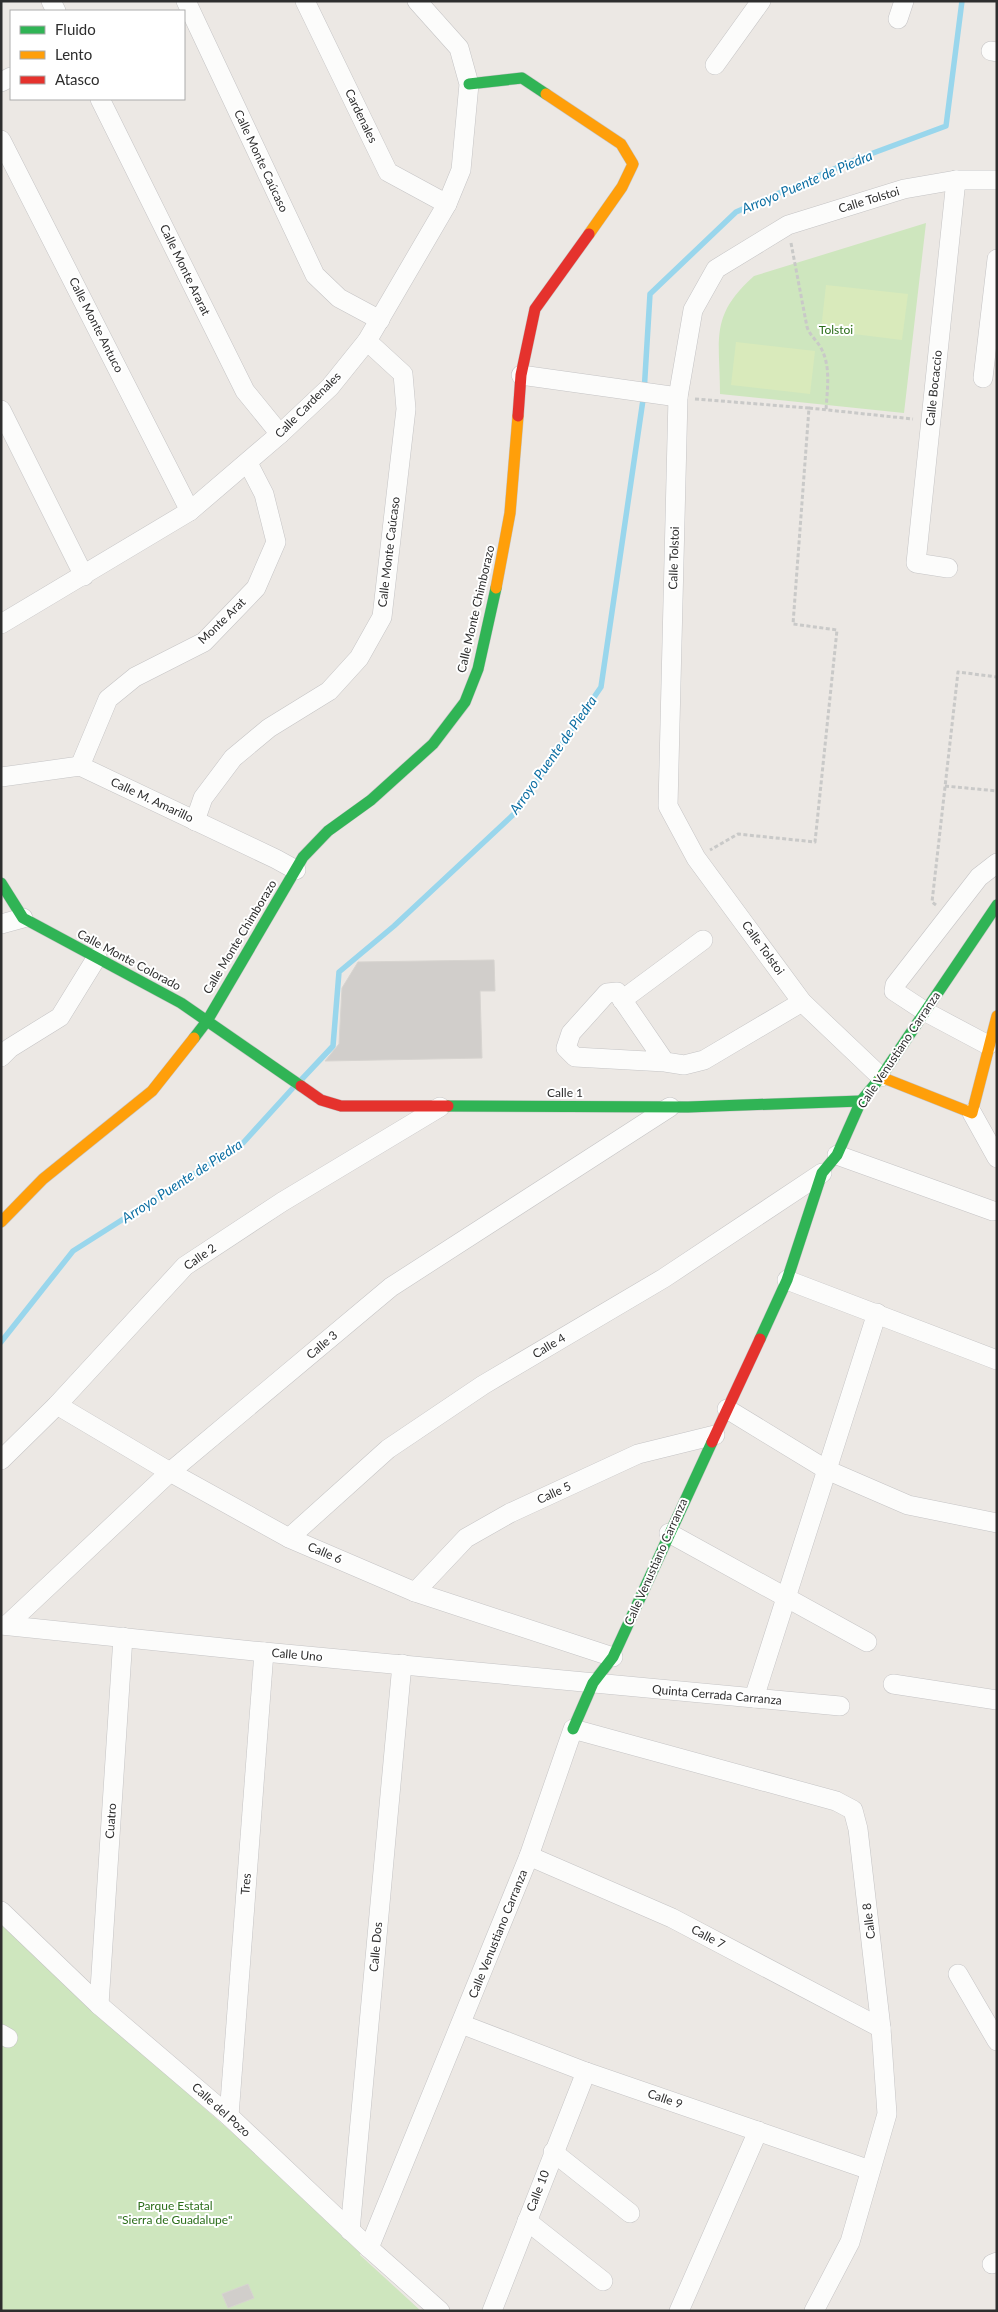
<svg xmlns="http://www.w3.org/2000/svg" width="998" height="2312" viewBox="0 0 998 2312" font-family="Lato,sans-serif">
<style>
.green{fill:#cee6be}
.pitch{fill:#d9eabb}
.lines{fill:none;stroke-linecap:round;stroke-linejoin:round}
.stream{stroke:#99d6ec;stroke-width:5.5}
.building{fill:#d1cecb;stroke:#d7d4d0}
.street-casing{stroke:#c5c4c5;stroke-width:20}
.fast-casing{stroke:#c5c4c5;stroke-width:12}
.slow-casing{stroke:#c5c4c5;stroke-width:12}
.jam-casing{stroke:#c5c4c5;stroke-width:12}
.path{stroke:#c9c9c8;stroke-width:3;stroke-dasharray:4 2.5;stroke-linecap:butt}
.street{stroke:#fcfcfb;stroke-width:19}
.fast{stroke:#30b455;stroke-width:11}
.slow{stroke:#ff9f0a;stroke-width:11}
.jam{stroke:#e5322d;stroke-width:11}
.labels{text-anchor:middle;stroke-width:4;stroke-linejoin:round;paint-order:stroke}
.street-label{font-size:12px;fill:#2e2e2e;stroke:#fff}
.park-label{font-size:12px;fill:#2c6e1b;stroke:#fff}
.water-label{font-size:14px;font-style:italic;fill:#0d6fa3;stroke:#fff}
</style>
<rect width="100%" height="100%" fill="#ece8e4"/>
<!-- green -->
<g class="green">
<path d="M926,223L904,413L720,394C720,339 709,316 754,276Z"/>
<path d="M1,1917L202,2106L362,2247L360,2255L421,2311H1Z"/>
</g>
<!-- pitch -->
<g class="pitch">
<path d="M826,285L908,294L902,340L821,330Z"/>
<path d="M736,342L815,351L810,394L731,385Z"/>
</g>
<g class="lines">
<!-- stream -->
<g class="stream">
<path d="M302,1079L333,1046L339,972L394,926L515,813L601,687L644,393L650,294L736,212L857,159L946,126L962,1"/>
<path d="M1,1342L73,1251L243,1143L292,1089"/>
</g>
</g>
<!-- building -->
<g class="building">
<path d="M494,960L495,991H480L482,1058L325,1061L339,1044L342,988L358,962Z"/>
<path d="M248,2284L254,2298L228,2308L222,2294Z"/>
</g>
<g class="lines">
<!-- street casing -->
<g class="street-casing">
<g id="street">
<path d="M51,1L56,11"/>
<path d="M186,1L315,275L339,298L380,320"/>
<path d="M305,1L388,172L447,204"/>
<path d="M898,19L904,1"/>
<path d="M991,51L997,52"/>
<path d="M715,65L761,1"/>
<path d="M1,82L11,77"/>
<path d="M100,99L245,391L280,434"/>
<path d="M1,140L190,511"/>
<path d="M521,375L678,397"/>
<path d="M983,378L997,259"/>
<path d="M1,410L84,576"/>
<path d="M948,568L916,563L956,180"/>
<path d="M1,624L190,511L280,434L330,387L367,341L447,204L461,170L469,84L459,48L417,1"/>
<path d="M80,766L108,699L135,677L204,642L256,588L276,542L264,494L248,463"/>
<path d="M1,777L80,766L276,859L296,870"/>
<path d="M195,821L203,798L233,758L269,728L329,691L359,658L382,617L406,409L403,374L367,341"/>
<path d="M1,924L23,918"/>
<path d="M622,1000L703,940"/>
<path d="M988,1045L926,1012L894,991L895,985L979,877L997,863"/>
<path d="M1,1057L10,1048L60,1017L97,957"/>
<path d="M665,1062L575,1057L566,1048L571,1033L607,993L617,992L665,1062L684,1065L704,1060L802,1002"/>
<path d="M881,1077L802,1002L696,858L668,806L678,397L693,310L716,269L788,225L904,189L956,180H997"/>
<path d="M972,1113L997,1158"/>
<path d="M837,1155L993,1211"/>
<path d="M787,1280L997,1360"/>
<path d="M57,1405L170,1472L289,1538L415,1592L613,1657"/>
<path d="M727,1409L827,1470L908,1505L997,1523"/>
<path d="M1,1460L57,1405L185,1266L282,1202L440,1107"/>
<path d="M669,1533L867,1642"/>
<path d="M289,1538L388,1449L483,1385L664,1278L822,1173"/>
<path d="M415,1592L466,1538L510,1513L638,1454L715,1435"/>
<path d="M1,1625L264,1652L840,1706"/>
<path d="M7,1625L170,1472L391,1287L670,1107"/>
<path d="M893,1684L997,1700"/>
<path d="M754,1698L877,1313"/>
<path d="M529,1856L672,1918L881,2028"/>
<path d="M1,1911L99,2005L229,2116L369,2248L440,2311"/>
<path d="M958,1974L997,2041"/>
<path d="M99,2005L123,1637"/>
<path d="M461,2024L586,2072L870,2170"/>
<path d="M1,2034L8,2038"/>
<path d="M229,2116L264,1652"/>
<path d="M553,2152L630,2213"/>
<path d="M527,2221L603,2281"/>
<path d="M350,2231L402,1664"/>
<path d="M369,2248L529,1856L573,1729L836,1801L853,1810L858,1829L881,2028L887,2114L850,2242L814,2311"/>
<path d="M992,2264L997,2262"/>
<path d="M492,2311L586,2072"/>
<path d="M679,2311L758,2131"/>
</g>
</g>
<!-- fast casing -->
<g class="fast-casing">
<g id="fast">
<path d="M469,84L522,78L546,94"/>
<path d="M1,883L23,918L181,1003L301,1086"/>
<path d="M194,1038L207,1021L303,857L328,831L371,800L433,744L465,702L478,669L496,588"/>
<path d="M448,1106L688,1107L861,1101"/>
<path d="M760,1339L787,1280L822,1173L837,1155L861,1101L881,1077L997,905"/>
<path d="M573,1729L593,1683L613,1657L712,1442"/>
</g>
</g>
<!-- slow casing -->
<g class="slow-casing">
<g id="slow">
<path d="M546,94L621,144L633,164L622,187L589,234"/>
<path d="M496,588L510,513L518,416"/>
<path d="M881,1077L972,1113L997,1016"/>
<path d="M1,1222L43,1179L152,1091L194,1038"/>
</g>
</g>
<!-- jam casing -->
<g class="jam-casing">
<g id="jam">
<path d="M518,416L521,375L535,309L589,234"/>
<path d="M301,1086L321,1100L341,1106H448"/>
<path d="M712,1442L760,1339"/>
</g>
</g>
<!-- path -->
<g class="path">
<path d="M791,243L807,327C810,336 818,341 822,350C831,368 827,391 826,410"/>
<path d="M695,399L809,408L793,624L837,630L815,842L738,834L710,850"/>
<path d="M809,408L913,419"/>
<path d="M945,786L997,791"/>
<path d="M936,905L932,902L958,672L997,677"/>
</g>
<!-- street -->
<use href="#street" class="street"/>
<!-- fast -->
<use href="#fast" class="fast"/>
<!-- slow -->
<use href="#slow" class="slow"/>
<!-- jam -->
<use href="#jam" class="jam"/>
</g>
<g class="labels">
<!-- street labels -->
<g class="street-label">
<text transform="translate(361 116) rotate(64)" y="4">Cardenales</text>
<text transform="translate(261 161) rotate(65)" y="4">Calle Monte Caúcaso</text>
<text transform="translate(869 200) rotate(-17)" y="4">Calle Tolstoi</text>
<text transform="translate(185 270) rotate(64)" y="4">Calle Monte Ararat</text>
<text transform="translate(96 325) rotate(63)" y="4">Calle Monte Antuco</text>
<text transform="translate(934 388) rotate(-84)" y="4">Calle Bocaccio</text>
<text transform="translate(308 405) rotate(-45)" y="4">Calle Cardenales</text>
<text transform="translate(389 552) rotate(-83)" y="4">Calle Monte Caúcaso</text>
<text transform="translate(674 558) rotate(-88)" y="4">Calle Tolstoi</text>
<text transform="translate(476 609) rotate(-77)" y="4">Calle Monte Chimborazo</text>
<text transform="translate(222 621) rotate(-44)" y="4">Monte Arat</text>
<text transform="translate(152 800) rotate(25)" y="4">Calle M. Amarillo</text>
<text transform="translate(240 937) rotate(-59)" y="4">Calle Monte Chimborazo</text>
<text transform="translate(763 948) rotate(54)" y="4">Calle Tolstoi</text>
<text transform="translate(129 960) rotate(28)" y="4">Calle Monte Colorado</text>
<text transform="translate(899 1050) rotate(-56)" y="4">Calle Venustiano Carranza</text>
<text x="565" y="1097">Calle 1</text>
<text transform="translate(200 1257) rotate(-35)" y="4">Calle 2</text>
<text transform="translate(322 1345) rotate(-40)" y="4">Calle 3</text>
<text transform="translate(549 1346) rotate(-31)" y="4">Calle 4</text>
<text transform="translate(554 1493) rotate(-25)" y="4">Calle 5</text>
<text transform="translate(325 1553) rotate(23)" y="4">Calle 6</text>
<text transform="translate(656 1562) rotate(-66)" y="4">Calle Venustiano Carranza</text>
<text transform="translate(297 1655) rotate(5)" y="4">Calle Uno</text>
<text transform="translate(717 1695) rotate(5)" y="4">Quinta Cerrada Carranza</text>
<text transform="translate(111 1821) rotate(-86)" y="4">Cuatro</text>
<text transform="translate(246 1884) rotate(-86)" y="4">Tres</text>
<text transform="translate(869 1921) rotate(-97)" y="4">Calle 8</text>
<text transform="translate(498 1934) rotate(-68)" y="4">Calle Venustiano Carranza</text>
<text transform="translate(708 1937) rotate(28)" y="4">Calle 7</text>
<text transform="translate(376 1947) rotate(-85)" y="4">Calle Dos</text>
<text transform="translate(665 2099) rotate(19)" y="4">Calle 9</text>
<text transform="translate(221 2110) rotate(42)" y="4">Calle del Pozo</text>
<text transform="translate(538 2191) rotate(-69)" y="4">Calle 10</text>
</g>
<!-- park labels -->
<g class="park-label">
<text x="836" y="334">Tolstoi</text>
<text x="175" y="2210">Parque Estatal<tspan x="175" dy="14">"Sierra de Guadalupe"</tspan></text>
</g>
<!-- water labels -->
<g class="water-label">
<text transform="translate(807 182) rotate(-23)" y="5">Arroyo Puente de Piedra</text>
<text transform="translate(553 755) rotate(-55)" y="5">Arroyo Puente de Piedra</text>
<text transform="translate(182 1181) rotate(-33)" y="5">Arroyo Puente de Piedra</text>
</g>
</g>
<!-- border -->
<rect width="998" height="2312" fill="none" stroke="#2e2e2e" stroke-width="5"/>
<!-- legend -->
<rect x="10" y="10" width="175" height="90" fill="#ffffff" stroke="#ababab"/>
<rect x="20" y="26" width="25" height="8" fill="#30b455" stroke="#ababab"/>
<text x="55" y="35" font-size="15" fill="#2e2e2e">Fluido</text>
<rect x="20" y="51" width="25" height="8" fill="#ff9f0a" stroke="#ababab"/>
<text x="55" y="60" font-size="15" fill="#2e2e2e">Lento</text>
<rect x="20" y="76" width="25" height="8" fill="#e5322d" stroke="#ababab"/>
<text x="55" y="85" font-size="15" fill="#2e2e2e">Atasco</text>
</svg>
